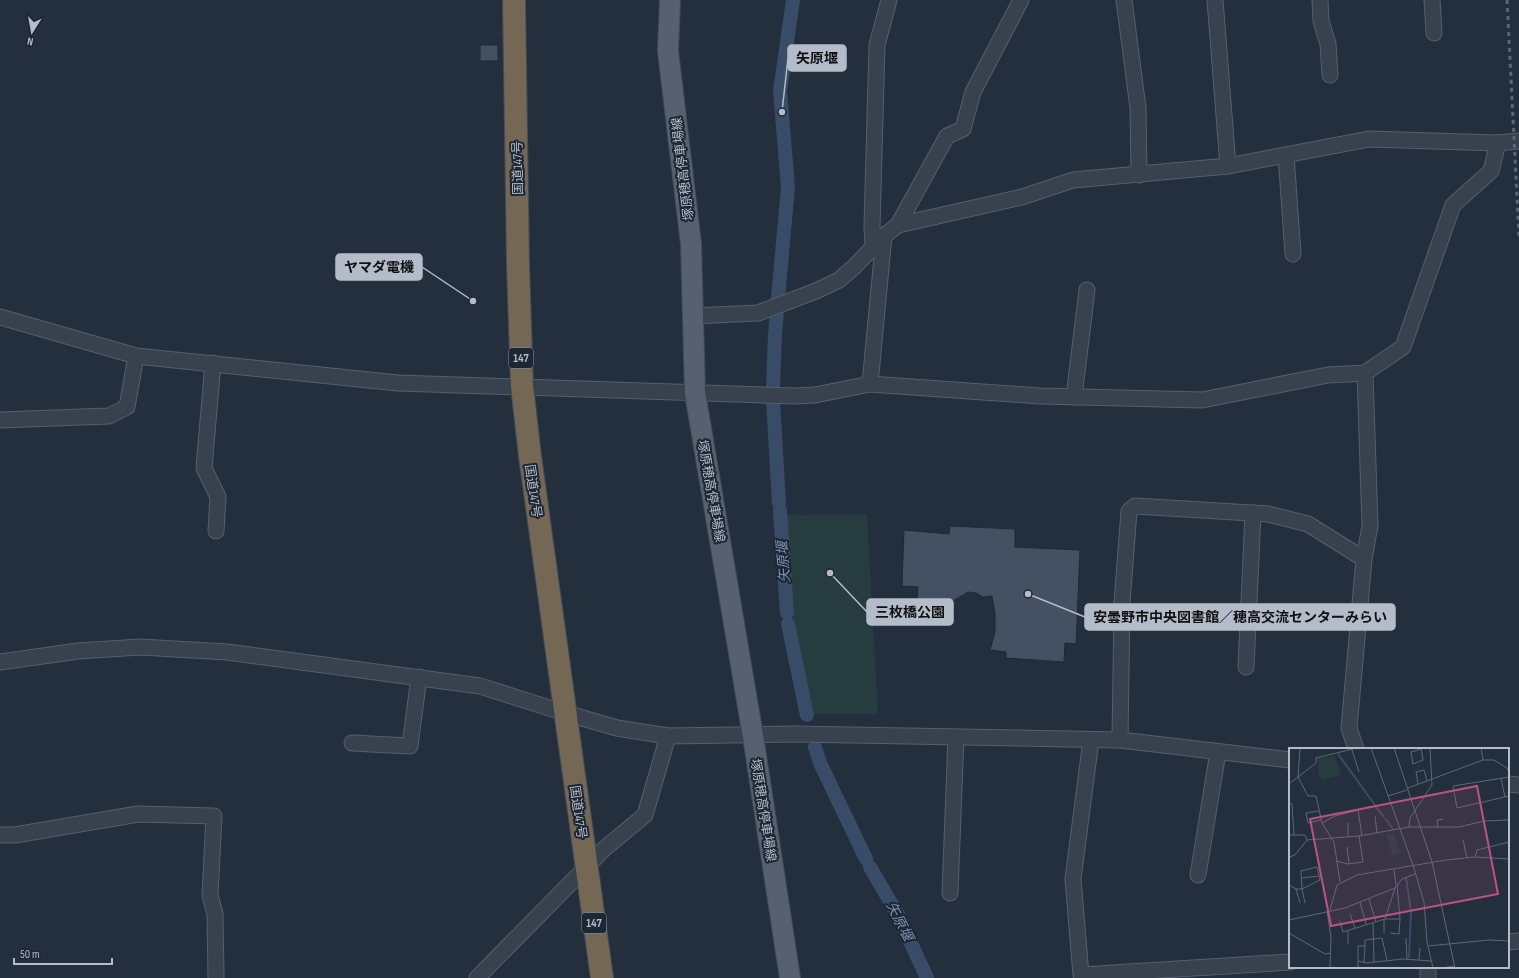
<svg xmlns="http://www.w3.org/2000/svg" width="1519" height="978" viewBox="0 0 1519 978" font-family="'Sofia Sans Condensed','Noto Sans JP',sans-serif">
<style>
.green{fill:#263c3f}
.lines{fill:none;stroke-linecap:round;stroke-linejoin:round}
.canal{stroke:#394c67;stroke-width:14}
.building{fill:#455162;stroke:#1f2835}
.minor-casing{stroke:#565f6c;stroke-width:17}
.major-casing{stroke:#414a57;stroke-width:22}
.highway-casing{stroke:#434c59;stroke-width:24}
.minor{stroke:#38414e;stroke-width:15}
.major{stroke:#56606e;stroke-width:20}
.highway{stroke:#746855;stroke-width:22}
.rail{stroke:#5a6575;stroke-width:3;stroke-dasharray:4 4;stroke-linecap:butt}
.labels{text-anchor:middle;stroke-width:4;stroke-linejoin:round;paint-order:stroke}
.shield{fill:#1d2633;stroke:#878f9c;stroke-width:1}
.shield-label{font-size:12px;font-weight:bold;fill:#b4bcc9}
.street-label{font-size:13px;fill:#b4bcc9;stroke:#1d2633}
.water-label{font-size:14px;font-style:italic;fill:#7c92b1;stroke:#1d2633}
.inset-river{fill:none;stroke:#394c67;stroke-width:2}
.inset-road{fill:none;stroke:#5e6776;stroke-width:1}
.view{fill:#bd5182;fill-opacity:0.15;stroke:#bd5182;stroke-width:2}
.inset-edge{fill:none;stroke:#b4bcc9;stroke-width:2}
.leader{fill:none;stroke:#b4bcc9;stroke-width:1.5}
.callout-dot{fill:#b4bcc9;stroke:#1d2633;stroke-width:1.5}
.callout{fill:#b4bcc9;stroke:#b4bcc9;stroke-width:1.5}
.callout-label{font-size:14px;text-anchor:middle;font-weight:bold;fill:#111}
</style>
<rect width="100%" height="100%" fill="#242f3e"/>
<!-- green -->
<path class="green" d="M867,514L878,714H812L793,632L784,515Z"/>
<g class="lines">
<!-- canal -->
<g class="canal">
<path d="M778,298L788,187L780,91L793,0"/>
<path d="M773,388L775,335L777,311"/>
<path d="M773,401L779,503"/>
<path d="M780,510L787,613"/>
<path d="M788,624L807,715"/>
<path d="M815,747L820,763L866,859"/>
<path d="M870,867L898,915L927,978"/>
</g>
</g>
<!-- building -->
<g class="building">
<rect x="480" y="45" width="18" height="16"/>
<path d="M950,526L1015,529V547L1080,550L1076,644L1065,643L1064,662L1006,658V652L990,650L995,632V614L992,596L983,597L976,593L968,592L953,601L917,604L918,587L902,586L904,530L949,534Z"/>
</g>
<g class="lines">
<!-- minor casing -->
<g class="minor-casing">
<g id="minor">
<path d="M1124,0L1138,108L1139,175"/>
<path d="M1215,0L1228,166"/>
<path d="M1320,0L1321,21L1328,44L1330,75"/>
<path d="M1432,0L1434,33"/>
<path d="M1286,155L1293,254"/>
<path d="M898,225L947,136L963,129L973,92L1021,0"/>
<path d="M873,247L872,226L877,45L889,0"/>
<path d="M692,316L758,313L816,291L839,280L853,268L884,236L898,225L1022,197L1073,180L1228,166L1369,139L1498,143L1519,141"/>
<path d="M0,317L136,356L398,383L795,396L815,395L870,384L1040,396L1202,400L1328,375L1365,373L1403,347L1453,205L1491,171L1498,143"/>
<path d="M213,363L204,468L218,497L216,531"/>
<path d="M870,384L884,236"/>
<path d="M1074,397L1087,290"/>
<path d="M0,420L109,416L127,407L136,356"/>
<path d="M0,662L78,651L140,647L227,652L480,686L565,713L617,728L668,736L795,734L1120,740L1290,760"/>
<path d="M1246,667L1253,513"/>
<path d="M1091,740L1073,879L1081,975L1290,962"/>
<path d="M1120,740L1122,603L1129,511L1135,506L1268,514L1308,524L1364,559"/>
<path d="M352,743L410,746L419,677"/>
<path d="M1356,749L1349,728L1364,559L1370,526L1365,373"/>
<path d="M1508,784L1519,785"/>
<path d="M0,835H15L138,814L214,816L210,895L215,914L216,978"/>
<path d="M1198,875L1218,752"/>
<path d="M950,893L956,737"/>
<path d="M1508,942L1519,941"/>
<path d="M1428,967V978"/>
<path d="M477,978L604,849L645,815L668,736"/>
</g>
</g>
<!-- major casing -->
<g class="major-casing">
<path id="major" d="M670,0L668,51L691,244L695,393L753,736L790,978"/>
</g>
<!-- highway casing -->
<g class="highway-casing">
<path id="highway" d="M514,0L518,265L522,386L530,456L602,978"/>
</g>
<!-- minor -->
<use href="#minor" class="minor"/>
<!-- major -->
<use href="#major" class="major"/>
<!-- highway -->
<use href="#highway" class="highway"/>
<!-- rail -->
<path class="rail" d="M1507,0L1519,236"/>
</g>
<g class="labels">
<!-- shield labels -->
<g class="shield">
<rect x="509" y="348" width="24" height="20" rx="3"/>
<rect x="582" y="913" width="24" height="20" rx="3"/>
</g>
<g class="shield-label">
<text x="521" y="362">147</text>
<text x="594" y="927">147</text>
</g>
<!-- street labels -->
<g class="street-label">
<text transform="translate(517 168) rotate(-91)" y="5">国道147号</text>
<text transform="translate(682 169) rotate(-97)" y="5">塚原穂高停車場線</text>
<text transform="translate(534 491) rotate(82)" y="5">国道147号</text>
<text transform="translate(712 491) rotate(80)" y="5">塚原穂高停車場線</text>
<text transform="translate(764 810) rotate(81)" y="5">塚原穂高停車場線</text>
<text transform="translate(579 812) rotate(82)" y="5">国道147号</text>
</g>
<!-- water labels -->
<g class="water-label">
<text transform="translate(783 562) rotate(-94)" y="5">矢原堰</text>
<text transform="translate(900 921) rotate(63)" y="5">矢原堰</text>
</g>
</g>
<!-- overview -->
<g transform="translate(1289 748)">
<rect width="220" height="220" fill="#242f3e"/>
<path d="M45,8L53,27L34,32L30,29L28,11ZM105,85L112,106L103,108L97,86Z" fill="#263c3f"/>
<path class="inset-river" d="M49,6L86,57M86,58L95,69M96,70L104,81M117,129L122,164L120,210"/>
<path class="inset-road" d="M11,0L9,29L19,48H27L33,75L45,94L51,134M82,0L124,117L135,154L138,194L144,220M105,0L143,114L166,220M132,0L134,12L124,16L122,4L132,1M192,0L194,12M63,2L70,24M220,29L164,38L168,60L220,48M212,31L216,49M0,36L27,15V10L68,0M129,36L127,24L135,22L138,33M119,40L194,12H205L218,20L220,24M99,48L118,42M0,55L3,56L5,87M30,63L17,65L19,75L32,72M86,68L88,85M33,75L46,68L69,62L73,88M59,75V89M120,79L121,70L143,37L141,0M149,80L148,72L154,71M0,87H16L18,92M174,92L178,110M58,99L60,116M0,109L6,107L18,92L70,88L120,79H170L195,73L220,72M186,109L188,102L220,94M47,113L59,116L74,114L70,88M105,122L107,137M12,130L30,128M0,137L7,141H13L31,132L28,119L12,123L13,141L16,155M7,141L11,155M80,151L87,174M71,154L77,176M41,162L48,137L68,127L157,112L186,109L220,111M38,163L42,189L41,220M61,166L66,180M96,171L106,140L113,131L126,126M0,172L56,160L106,140M95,172V185M51,173L54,184L96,171H111L108,137M84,175L85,214M59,182V196M0,185L36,206L42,205M101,185L110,186L111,171M117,190L118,211M139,198L200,192L220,193M130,212L131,200M69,213L77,215L114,211L142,213M75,214L76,198M69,220V198H76V192L93,190L98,212M152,220L165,218"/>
<path class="view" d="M188,38L209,146L42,178L21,71Z"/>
<rect width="220" height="220" class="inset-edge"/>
</g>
<!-- callouts -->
<path class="leader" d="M782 112L788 58M473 301L422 267M830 573L867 612M1028 594L1085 617"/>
<g class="callout-dot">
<circle cx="782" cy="112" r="4"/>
<circle cx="473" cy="301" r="4"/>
<circle cx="830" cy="573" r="4"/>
<circle cx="1028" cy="594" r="4"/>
</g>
<g class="callout">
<rect x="788" y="45" width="58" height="26" rx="4"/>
<rect x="336" y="254" width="86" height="26" rx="4"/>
<rect x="867" y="599" width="86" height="26" rx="4"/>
<rect x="1085" y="604" width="310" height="26" rx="4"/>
</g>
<g class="callout-label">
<text x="817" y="63">矢原堰</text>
<text x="379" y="272">ヤマダ電機</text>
<text x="910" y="617">三枚橋公園</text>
<text x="1240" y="622">安曇野市中央図書館／穂高交流センターみらい</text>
</g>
<!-- north arrow -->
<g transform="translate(32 32) rotate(191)" stroke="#1d2633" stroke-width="3" paint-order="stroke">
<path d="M0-3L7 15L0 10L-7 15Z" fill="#b4bcc9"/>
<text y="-6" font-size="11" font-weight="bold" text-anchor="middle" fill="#b4bcc9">N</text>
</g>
<!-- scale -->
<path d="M14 958v6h98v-6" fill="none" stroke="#b4bcc9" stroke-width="2"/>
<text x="20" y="958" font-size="12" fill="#b4bcc9" stroke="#1d2633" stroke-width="3" paint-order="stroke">50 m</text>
</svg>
